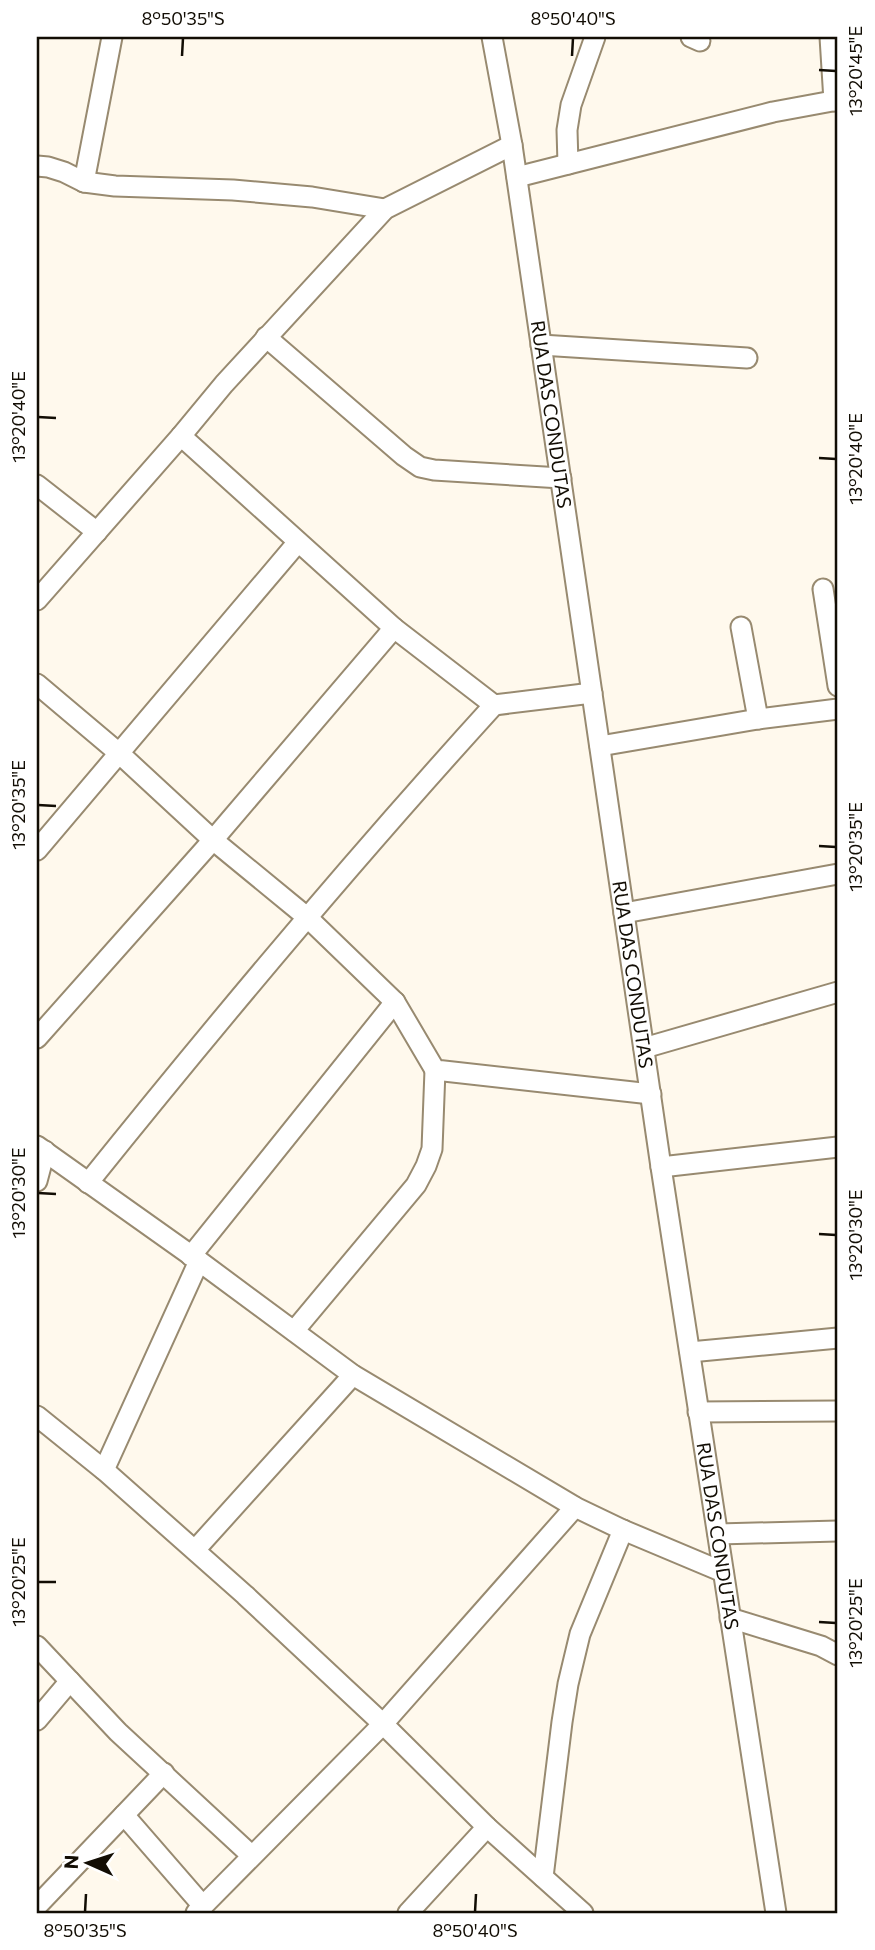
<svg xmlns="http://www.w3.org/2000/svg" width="875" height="1950" viewBox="0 0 875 1950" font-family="Commissioner,sans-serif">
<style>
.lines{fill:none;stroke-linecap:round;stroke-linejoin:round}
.minor-casing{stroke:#988a70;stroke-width:23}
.minor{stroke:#fff;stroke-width:19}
.ticks{fill:none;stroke:#120d04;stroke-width:2.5}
.labels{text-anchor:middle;stroke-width:5;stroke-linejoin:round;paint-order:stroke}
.street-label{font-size:19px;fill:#120d04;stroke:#fff}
.neatline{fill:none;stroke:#120d04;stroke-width:2.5}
.ticks-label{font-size:18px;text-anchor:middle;fill:#120d04}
</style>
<rect width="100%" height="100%" fill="#fff9ed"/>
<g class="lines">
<!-- minor casing -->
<g class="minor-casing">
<g id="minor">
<path id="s1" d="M492,37L512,145L661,1167L776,1913"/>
<path d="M691,37L700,41"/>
<path d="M830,37L834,101"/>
<path d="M568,164L567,130L571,105L595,37"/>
<path d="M37,166L48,167L64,172L84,182L115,186L233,190L312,197L385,209"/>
<path d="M517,177L773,112L838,100"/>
<path d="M84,182L112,37"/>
<path d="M266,337L404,456L420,467L434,470L561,478"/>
<path d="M541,345L747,358"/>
<path d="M181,436L394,628L494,705L592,693"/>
<path d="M37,485L97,532"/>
<path d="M823,589L838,686"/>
<path d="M37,600L181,436L224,384L385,209L512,145"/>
<path d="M741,627L758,719"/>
<path d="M37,684L120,754L213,840L308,918L395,1002L435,1070L651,1094"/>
<path d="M600,746L758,719L838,709"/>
<path d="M37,850L298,542"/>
<path d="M624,913L838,874"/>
<path d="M37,1038L213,840L394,628"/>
<path d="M644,1048L838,992"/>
<path d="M37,1146L199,1261L353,1375L575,1507L623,1530L723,1572"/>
<path d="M661,1167L838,1147"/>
<path d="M37,1181L45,1151"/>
<path d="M88,1183C219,1020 354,859 494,705"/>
<path d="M191,1256L395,1002"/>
<path d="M294,1331L416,1185L426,1166L432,1149L435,1070"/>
<path d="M690,1352L838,1338"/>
<path d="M698,1412L838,1411"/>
<path d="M37,1416L104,1470L245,1595L383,1724L487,1827L583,1913"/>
<path d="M104,1470L199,1261"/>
<path d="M718,1534L838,1531"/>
<path d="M195,1550L353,1375"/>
<path d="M730,1618L821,1646L838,1655"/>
<path d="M37,1646L118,1732L251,1855"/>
<path d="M37,1720L70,1681"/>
<path d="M124,1815L203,1906"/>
<path d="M543,1877L562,1722L568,1684L580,1634L623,1530"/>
<path d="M37,1906L164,1773"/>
<path d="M196,1913L383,1724L575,1507"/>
<path d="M408,1913L487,1827"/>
</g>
</g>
<!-- minor -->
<use href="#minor" class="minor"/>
</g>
<!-- ticks -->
<path class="ticks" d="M182,56L183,38M572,56L573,38M819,70L836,71M38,417L56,418M819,458L836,459M38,805L56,806M819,846L836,847M38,1193L56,1194M819,1234L836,1235M38,1582H56M819,1622L836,1623M85,1912L86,1894M475,1912L476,1894"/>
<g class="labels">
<!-- street labels -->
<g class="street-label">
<text dy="7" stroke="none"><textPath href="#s1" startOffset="382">RUA DAS CONDUTAS</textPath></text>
<text dy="7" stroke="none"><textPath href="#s1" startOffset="948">RUA DAS CONDUTAS</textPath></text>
<text dy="7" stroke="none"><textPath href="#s1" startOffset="1516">RUA DAS CONDUTAS</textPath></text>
</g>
</g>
<!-- border -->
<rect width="875" height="1950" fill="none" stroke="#ffffff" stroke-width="77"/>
<!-- north arrow -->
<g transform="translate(88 1863) rotate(273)" stroke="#ffffff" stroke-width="5" paint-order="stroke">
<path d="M0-5L12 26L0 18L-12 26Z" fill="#120d04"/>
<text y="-10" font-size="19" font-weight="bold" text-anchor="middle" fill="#120d04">N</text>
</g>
<rect x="38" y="38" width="798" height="1874" class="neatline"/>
<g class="ticks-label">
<text x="183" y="25">8°50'35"S</text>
<text x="573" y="25">8°50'40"S</text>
<text transform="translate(856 71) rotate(-90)" y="6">13°20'45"E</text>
<text transform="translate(19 417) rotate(-90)" y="6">13°20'40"E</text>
<text transform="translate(856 459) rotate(-90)" y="6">13°20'40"E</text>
<text transform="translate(19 805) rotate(-90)" y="6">13°20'35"E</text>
<text transform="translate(856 847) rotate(-90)" y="6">13°20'35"E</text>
<text transform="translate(19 1193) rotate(-90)" y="6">13°20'30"E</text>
<text transform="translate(856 1235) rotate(-90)" y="6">13°20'30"E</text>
<text transform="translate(19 1582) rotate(-90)" y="6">13°20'25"E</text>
<text transform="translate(856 1623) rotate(-90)" y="6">13°20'25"E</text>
<text x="85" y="1937">8°50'35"S</text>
<text x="475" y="1937">8°50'40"S</text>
</g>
</svg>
